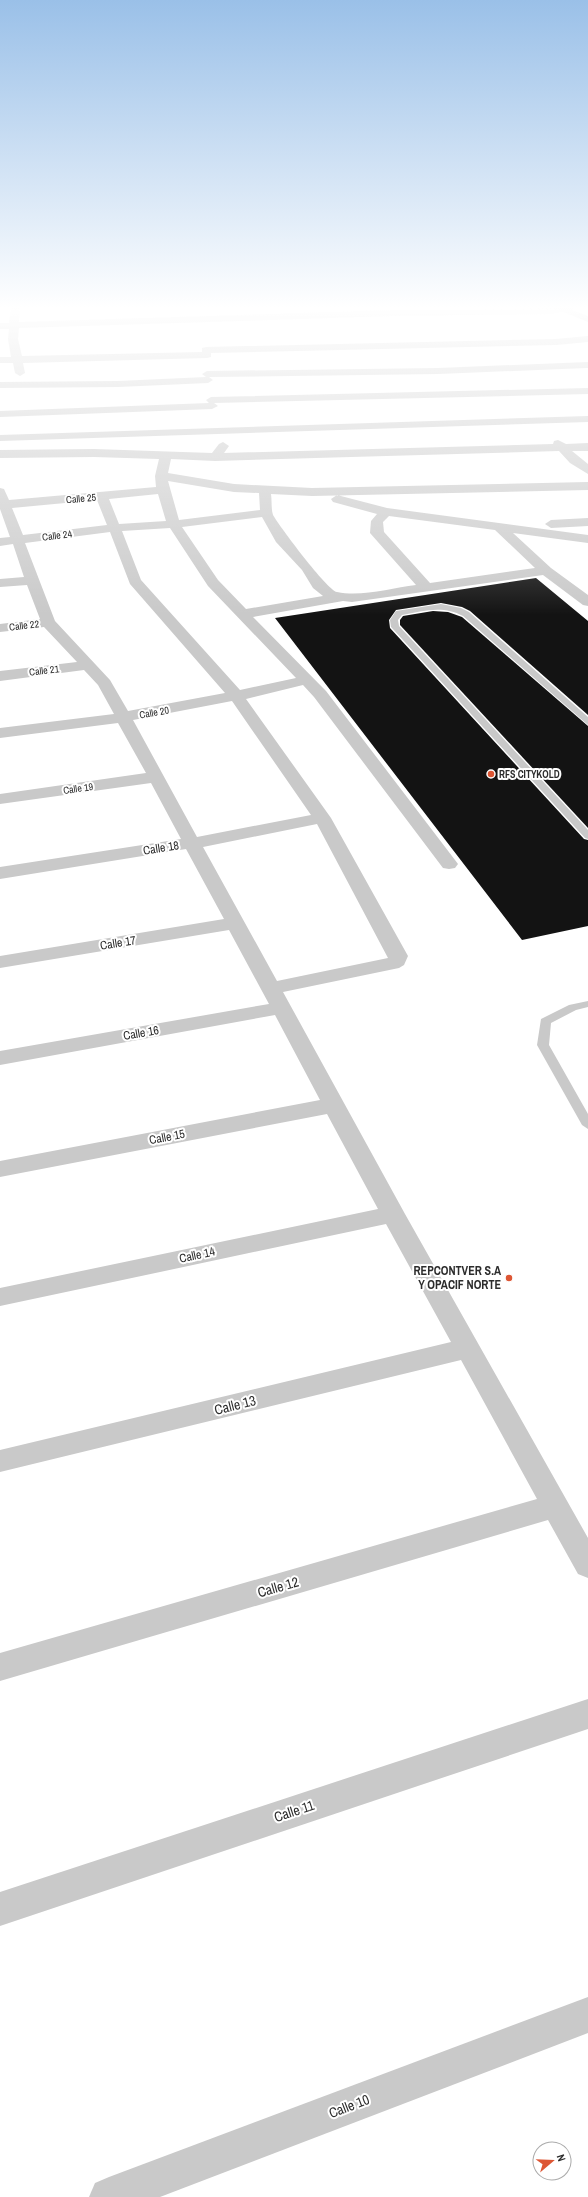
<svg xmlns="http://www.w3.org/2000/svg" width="588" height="2197" viewBox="0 0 588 2197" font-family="'Archivo Narrow',sans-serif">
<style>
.building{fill:#131313}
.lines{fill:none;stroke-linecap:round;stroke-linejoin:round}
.lane{fill:#c9c9c9;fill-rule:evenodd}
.street{fill:#c9c9c9;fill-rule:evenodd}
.secondary{fill:#b6b6b6;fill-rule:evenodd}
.poi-dot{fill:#dd5634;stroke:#fff;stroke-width:1.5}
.labels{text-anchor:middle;stroke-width:4;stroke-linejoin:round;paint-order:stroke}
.far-street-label{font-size:10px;fill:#2c2c2c;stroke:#fff}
.far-poi-label{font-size:10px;font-weight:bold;fill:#2c2c2c;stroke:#fff;text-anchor:start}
.street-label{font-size:12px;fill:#2c2c2c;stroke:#fff}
.poi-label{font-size:12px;font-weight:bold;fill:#2c2c2c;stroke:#fff;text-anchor:end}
.near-street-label{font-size:14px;fill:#2c2c2c;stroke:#fff}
</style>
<rect width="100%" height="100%" fill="#fff"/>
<!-- building -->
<g class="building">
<path d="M536,578L588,621V715L470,611L462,607L441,603L396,610L389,620L390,628L584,839L588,840V926L522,940L275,618Z"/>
<path d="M433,611L448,612L462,617L588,726V828L400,625V620L403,616Z"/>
</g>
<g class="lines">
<!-- lane -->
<g class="lane">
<path d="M441,604L461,608L469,612L588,717V725L463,616C443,605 423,611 402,615L398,620L399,626L588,830V839L585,838L391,627L390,620L396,611Z"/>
<path d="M588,1001V1007L576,1010L551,1023L549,1045L588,1114V1129L582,1125L537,1045L541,1019L569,1005Z"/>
</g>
<!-- street -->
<g class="street">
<path d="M11,308H20L19,322L393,310L574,308L572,310L551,314L393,316L19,328L18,339L22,356L202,352V348L206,347L556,339L588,336V342L556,345L211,353V357L207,358L23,363L25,373L20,376L15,373L13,363H0V357H11L8,339L9,329H0V323H9Z"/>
<path d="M588,362V368H586L438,374L209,377L213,380L208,383L118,387L0,388V382L118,381L206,377L202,374L207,371L438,368Z"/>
<path d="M588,388V394L214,403L218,406L212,409L0,417V411L209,403L206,400L211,397Z"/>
<path d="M588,416V422L0,441V435Z"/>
<path d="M558,440L566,444L588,443V451H572L588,464V474L570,463L559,451L215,461L171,459L168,473L234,484L312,488L588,482V490L312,496L271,494C272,500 271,509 273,515C280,527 327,590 337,592C362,597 391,588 416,585L370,533L371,521L377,514L333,502L331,499L337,495L387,508L588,535V543L513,533L551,568L588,595V606L583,605L543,575L352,602L343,601L253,617L326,691L455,860L458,864L455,868L449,869L443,868L314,697L303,685L246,699L331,818L408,956L404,965L399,968L283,992L405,1214L588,1538V1578L578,1574L548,1520L0,1681V1653L537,1499L461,1360L0,1472V1450L451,1342L386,1224L0,1306V1288L378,1209L327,1114L0,1177V1161L320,1100L275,1015L0,1065V1051L269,1004L229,930L0,968V956L224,919L186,849L0,879V867L181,839L151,783L0,804V794L146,773L118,723L0,738V728L114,714L98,685L84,670L0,681V671L77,662L44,627L0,632V624L40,619L27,585L0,587V579L24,577L13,544L0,546V538L10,537L0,509V488L4,489L9,500L156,487L155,476L159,459L94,457L0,458V450L94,449L212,453L219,444L223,442L229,446L224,453L553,444L554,441ZM168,481L234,492L259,493L260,510L179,520ZM158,494L166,521L119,524L109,499ZM97,500L107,525L23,535L12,508ZM389,516L495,530L535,568L430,583L384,532L383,522ZM262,517L276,542L302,570L313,588L323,596L246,609L218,580L182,527ZM170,528L208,586L296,678L240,690L141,580L122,531ZM110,532L130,584L225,693L128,711L110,680L55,621L25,543ZM232,701L311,815L197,837L133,720ZM317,824L388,958L277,981L203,847Z"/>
<path d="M588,518V526L551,528L545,524L551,520Z"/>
<path d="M588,1699V1729L0,1926V1892Z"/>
<path d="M588,1997V2033L160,2197H89L95,2183L109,2177Z"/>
</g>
<!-- secondary -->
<path class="secondary" d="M554,308H567L588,316V322Z"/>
</g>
<!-- sky -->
<linearGradient id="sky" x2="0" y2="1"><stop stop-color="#9ac0e8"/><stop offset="0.5" stop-color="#fff"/><stop offset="1" stop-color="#fff" stop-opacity="0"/></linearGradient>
<rect width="588" height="615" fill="url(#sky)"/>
<!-- markers -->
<g class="poi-dot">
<circle cx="491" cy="774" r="4"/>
<circle cx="509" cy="1278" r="4"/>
</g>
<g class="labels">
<!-- far-street labels -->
<g class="far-street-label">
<text transform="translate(81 498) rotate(-5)" y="4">Calle 25</text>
<text transform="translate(57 535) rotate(-7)" y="4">Calle 24</text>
<text transform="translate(24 625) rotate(-7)" y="4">Calle 22</text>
<text transform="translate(44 670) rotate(-7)" y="4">Calle 21</text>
<text transform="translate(154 712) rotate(-10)" y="4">Calle 20</text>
<text transform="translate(78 788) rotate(-8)" y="4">Calle 19</text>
</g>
<!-- far-poi labels -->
<g class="far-poi-label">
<text x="499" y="778">RFS CITYKOLD</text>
</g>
<!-- street labels -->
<g class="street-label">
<text transform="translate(161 848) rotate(-9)" y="4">Calle 18</text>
<text transform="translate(118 943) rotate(-9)" y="4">Calle 17</text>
<text transform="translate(141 1033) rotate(-10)" y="4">Calle 16</text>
<text transform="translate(167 1137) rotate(-11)" y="4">Calle 15</text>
<text transform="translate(197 1255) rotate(-12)" y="4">Calle 14</text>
</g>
<!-- poi labels -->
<g class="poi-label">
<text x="501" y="1275">REPCONTVER S.A<tspan x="501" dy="14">Y OPACIF NORTE</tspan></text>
</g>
<!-- near-street labels -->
<g class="near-street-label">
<text transform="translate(235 1405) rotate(-14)" y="5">Calle 13</text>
<text transform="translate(278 1587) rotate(-16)" y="5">Calle 12</text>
<text transform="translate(294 1811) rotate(-18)" y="5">Calle 11</text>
<text transform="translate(349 2106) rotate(-21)" y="5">Calle 10</text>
</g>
</g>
<!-- north arrow -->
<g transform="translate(552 2161) rotate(71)"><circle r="19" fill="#ffffff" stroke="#ababab"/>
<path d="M0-3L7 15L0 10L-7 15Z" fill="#dd5634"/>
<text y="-6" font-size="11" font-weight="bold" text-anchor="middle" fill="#2c2c2c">N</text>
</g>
</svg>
